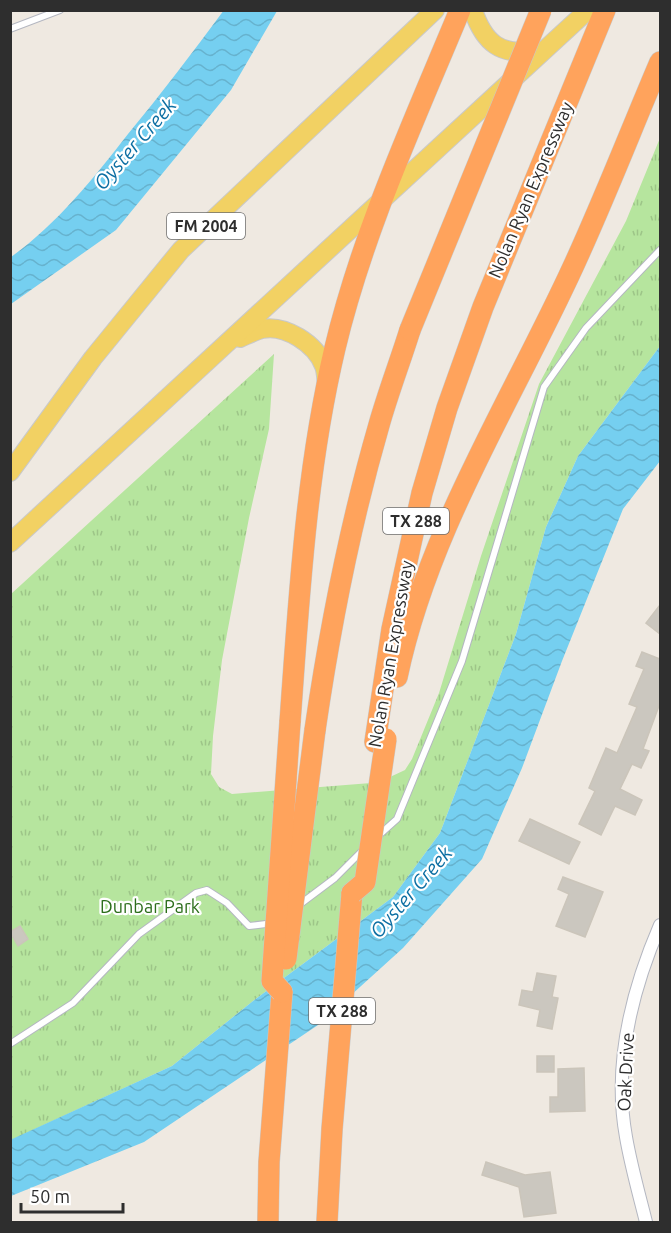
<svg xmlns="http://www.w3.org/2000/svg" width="671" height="1233" viewBox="0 0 671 1233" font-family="Ubuntu,sans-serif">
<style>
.park{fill:url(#park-tufts)}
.water{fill:url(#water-waves)}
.building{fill:#cbc7bf;stroke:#cbc5ba;stroke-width:1.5}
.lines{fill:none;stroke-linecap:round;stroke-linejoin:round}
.lane-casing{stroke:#b4b7c1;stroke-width:8}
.street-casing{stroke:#b4b7c1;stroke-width:14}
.primary-casing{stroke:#c9c9c9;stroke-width:20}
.highway-casing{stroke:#c9c9c9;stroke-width:22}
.lane{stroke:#fff;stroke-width:6}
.street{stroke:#fff;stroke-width:12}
.primary{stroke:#f2d163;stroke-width:18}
.highway{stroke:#ffa35c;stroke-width:21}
.highway-bridge-casing{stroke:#c9c9c9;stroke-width:22;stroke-linecap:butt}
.highway-bridge{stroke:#ffa35c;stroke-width:21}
.labels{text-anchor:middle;stroke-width:4.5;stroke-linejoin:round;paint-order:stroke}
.shield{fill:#fff;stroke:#6d6d6d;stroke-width:1.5}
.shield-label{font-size:16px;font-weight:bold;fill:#2e2e2e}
.street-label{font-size:18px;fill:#2e2e2e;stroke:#fff}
.park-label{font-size:18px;fill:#2c6e1b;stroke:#fff}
.water-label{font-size:20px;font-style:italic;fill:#0d6fa3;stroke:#fff}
</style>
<defs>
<pattern id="park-tufts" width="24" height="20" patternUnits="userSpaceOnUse" patternTransform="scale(1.5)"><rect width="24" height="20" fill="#b6e59e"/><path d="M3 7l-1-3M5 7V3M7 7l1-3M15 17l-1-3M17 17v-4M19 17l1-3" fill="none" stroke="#9dc588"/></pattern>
<pattern id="water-waves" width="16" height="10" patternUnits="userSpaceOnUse" patternTransform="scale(1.5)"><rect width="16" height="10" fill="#75cff0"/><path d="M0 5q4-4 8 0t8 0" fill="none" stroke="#66b2ce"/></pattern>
</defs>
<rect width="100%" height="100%" fill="#efe9e1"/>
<!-- park -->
<path class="park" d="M660,138V346L578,456L546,527L516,634L440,833L393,897L253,1001L172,1066L11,1140V594L274,354L269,429L249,518L222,660L213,736L211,774L219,787L232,794L371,783L390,777L405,770L412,759L439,693L481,556L539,384L626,221Z"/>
<!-- water -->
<g class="water">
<path d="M224,10L277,11L231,90L116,230L11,304V257C57,224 93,179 128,134C161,94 193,52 224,10Z"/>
<path d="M660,346V461L623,509L562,661L522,768L482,859L403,948L318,1025L144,1142L11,1196L10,1140L172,1066L253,1001L393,897L440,833L516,634L546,527L578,456Z"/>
</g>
<!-- building -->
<g class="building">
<path d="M660,605V634L646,623Z"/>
<path d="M642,652L660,659V703L643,749L649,751L641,768L632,764L620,789L642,800L635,815L615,806L601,835L579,824L595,791L589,788L606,748L617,753L637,707L629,704L644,669L636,666Z"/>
<path d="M530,819L580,842L569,864L519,841Z"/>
<path d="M563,877L603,892L585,937L556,926L569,894L558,889Z"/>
<path d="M20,926L28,939L18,946L10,932Z"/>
<path d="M537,973L556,976L552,997L558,998L552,1029L537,1026L540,1010L519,1005L522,990L533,992Z"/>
<rect x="537" y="1056" width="17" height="16"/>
<path d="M584,1068L585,1111L550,1112V1097H558V1069Z"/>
<path d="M486,1162L525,1175L550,1172L556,1213L524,1217L519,1187L482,1175Z"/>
</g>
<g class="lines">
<!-- lane casing -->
<g class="lane-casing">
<g id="lane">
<path d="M10,29L60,10"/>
<path d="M378,836L397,819L462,661L544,387L586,328L660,250"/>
<path d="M299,905L335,878L364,849"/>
<path d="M10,1044L73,1003L139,934L196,893L207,890L227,903L249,926L274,923"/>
</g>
</g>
<!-- street casing -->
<g class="street-casing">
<path id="street" d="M646,1222C639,1194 631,1166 626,1137C613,1066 632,990 660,925"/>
</g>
<!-- primary casing -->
<g class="primary-casing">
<g id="primary">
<path d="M473,10C484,43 501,57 536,50"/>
<path d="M240,338C247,335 255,331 262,329C285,324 316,344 324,366C326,371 326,378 327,384"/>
<path d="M10,472L93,358L181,250L435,10"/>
<path d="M10,543L588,10"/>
</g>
</g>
<!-- highway casing -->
<g class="highway-casing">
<g id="highway">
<path d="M397,677C428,530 511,402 573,267C604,200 631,130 660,62"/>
<path d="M290,722C299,598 306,470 335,348C363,231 414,121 460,10"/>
<path d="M315,730C330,627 350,525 379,425C388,393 400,362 410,330"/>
<path d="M375,742L392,629L422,493L447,408L483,307L605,10"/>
<path d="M268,1222L269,1162L282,992"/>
<path d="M327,1222L332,1129L352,893"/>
</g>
</g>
<!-- lane -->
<use href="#lane" class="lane"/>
<!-- street -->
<use href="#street" class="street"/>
<!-- primary -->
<use href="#primary" class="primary"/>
<!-- highway -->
<use href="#highway" class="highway"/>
<!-- highway-bridge casing -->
<g class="highway-bridge-casing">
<g id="highway-bridge">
<path d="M410,330L541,10"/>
<path d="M352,893L365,882L386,739"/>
<path d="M286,959L315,730"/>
<path d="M282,992L272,981L290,722"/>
</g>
</g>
<!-- highway-bridge -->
<use href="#highway-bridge" class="highway-bridge"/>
</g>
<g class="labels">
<!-- shield labels -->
<g class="shield">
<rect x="167" y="213" width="78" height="26" rx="4.5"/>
<rect x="383" y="508" width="66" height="26" rx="4.5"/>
<rect x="309" y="998" width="66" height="26" rx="4.5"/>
</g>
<g class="shield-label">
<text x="206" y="232">FM 2004</text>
<text x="416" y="527">TX 288</text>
<text x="342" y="1017">TX 288</text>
</g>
<!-- street labels -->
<g class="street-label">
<text transform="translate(531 190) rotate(-67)" y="6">Nolan Ryan Expressway</text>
<text transform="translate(391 654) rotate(-80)" y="6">Nolan Ryan Expressway</text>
<text transform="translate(626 1072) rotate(-87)" y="6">Oak Drive</text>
</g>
<!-- park labels -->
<g class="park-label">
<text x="150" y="913">Dunbar Park</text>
</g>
<!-- water labels -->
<g class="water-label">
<text transform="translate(135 144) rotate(-49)" y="7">Oyster Creek</text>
<text transform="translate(411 892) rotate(-49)" y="7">Oyster Creek</text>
</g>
</g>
<!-- border -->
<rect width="671" height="1233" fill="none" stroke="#2e2e2e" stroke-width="24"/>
<!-- scale -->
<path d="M21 1203v9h102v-9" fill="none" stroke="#2e2e2e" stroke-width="3"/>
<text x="30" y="1203" font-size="18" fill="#2e2e2e" stroke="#ffffff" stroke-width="4.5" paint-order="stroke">50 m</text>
</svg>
